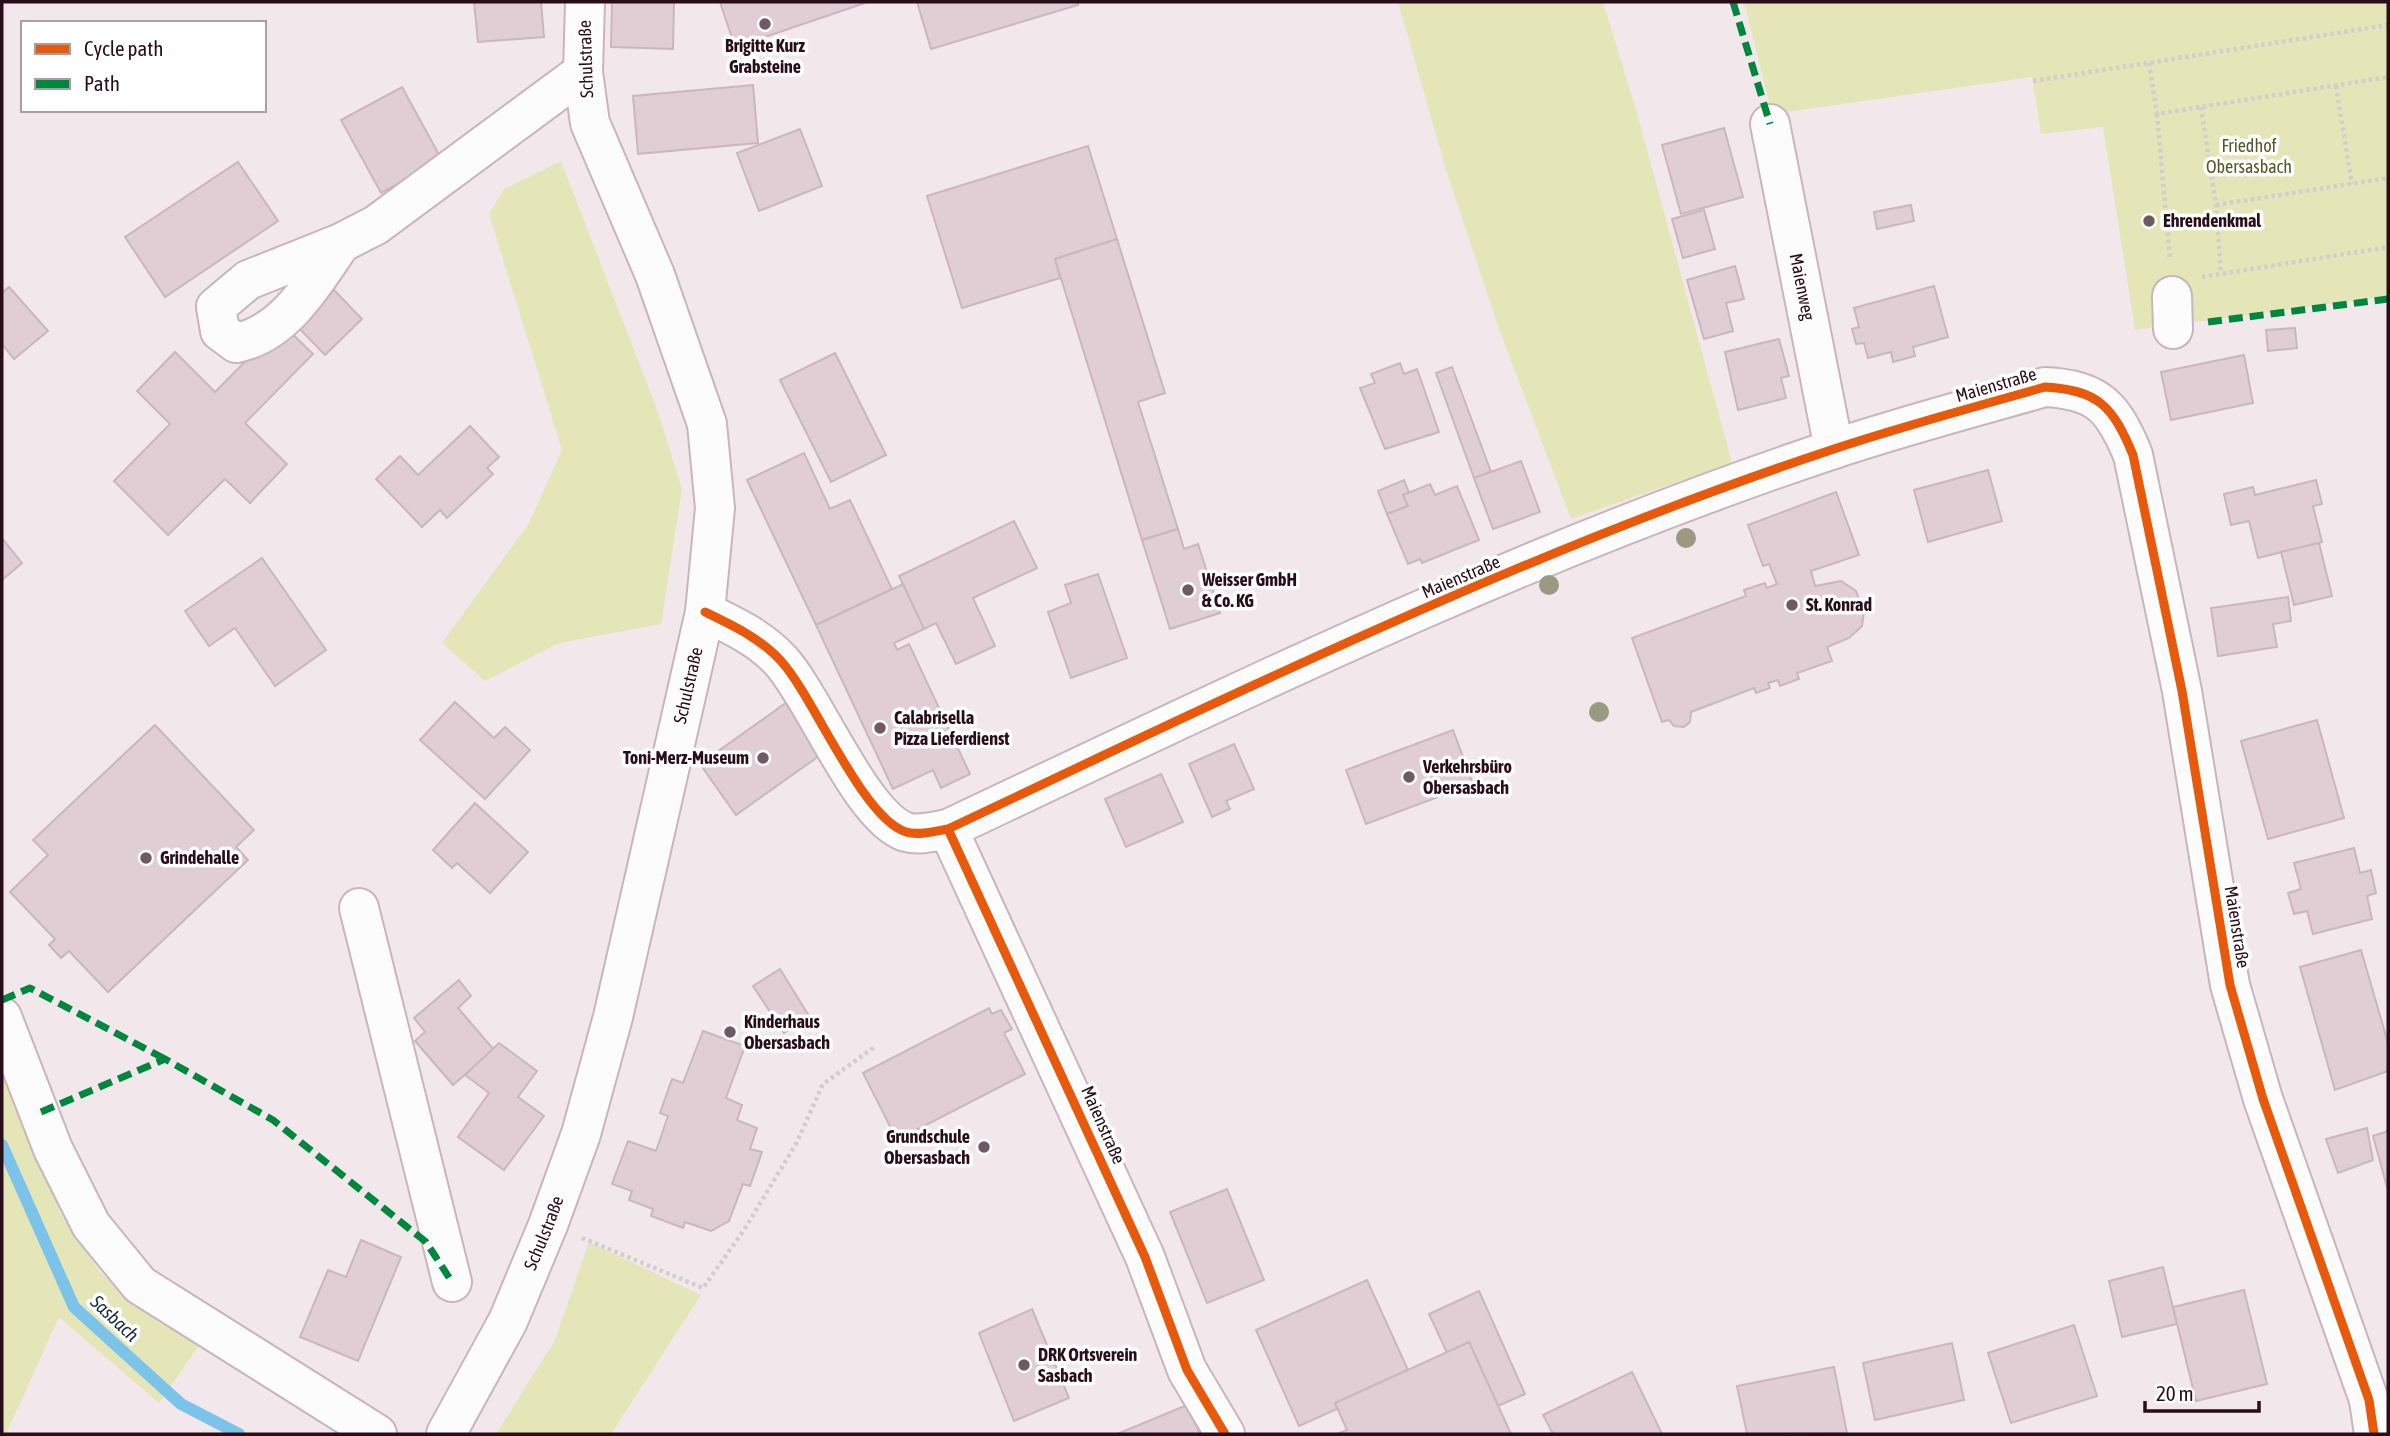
<svg xmlns="http://www.w3.org/2000/svg" width="2390" height="1436" viewBox="0 0 2390 1436" font-family="'Asap Condensed',sans-serif">
<style>
.green{fill:#e4e6b8}
.lines{fill:none;stroke-linecap:round;stroke-linejoin:round}
.stream{stroke:#7cc3ea;stroke-width:12}
.building{fill:#e1ced5;stroke:#c9b6be;stroke-width:2}
.minor-casing{stroke:#c8b5bd;stroke-width:42}
.major-casing{stroke:#c8b5bd;stroke-width:42}
.path{stroke:#d2cecf;stroke-width:4.5;stroke-dasharray:3.5 3.5;stroke-linecap:butt}
.minor{stroke:#fdfcfc;stroke-width:38}
.major{stroke:#fdfcfc;stroke-width:38}
.quiet{stroke:#00873e;stroke-width:7;stroke-dasharray:14 7;stroke-linecap:butt}
.cycleway-casing{stroke:#fff;stroke-width:13}
.cycleway{stroke:#e8590c;stroke-width:9}
.tree{fill:#9b997f}
.poi-dot{fill:#6f5a64;stroke:#fff;stroke-width:2.5}
.labels{text-anchor:middle;stroke-width:7;stroke-linejoin:round;paint-order:stroke}
.poi-label{font-size:18px;font-weight:bold;fill:#290e1a;stroke:#fff;text-anchor:start}
.street-label{font-size:18px;fill:#290e1a;stroke:#fff}
.park-label{font-size:18px;fill:#535825;stroke:#fff}
.water-label{font-size:19px;font-style:italic;fill:#162d3a;stroke:#fff}
</style>
<rect width="100%" height="100%" fill="#f2e8ec"/>
<!-- green -->
<g class="green">
<path d="M1398,2H1603L1637,113L1732,463L1571,519L1499,329L1447,173Z"/>
<path d="M1744,2H2388V296L2135,330L2103,127L2041,134L2032,77L1772,114Z"/>
<path d="M561,161L658,412L682,489L661,624L559,643L485,681L442,643L529,523L562,450L489,214L504,189Z"/>
<path d="M2,1065L27,1116L60,1213L100,1272L135,1303L202,1341L159,1403L59,1317L6,1434H2Z"/>
<path d="M589,1242L701,1295L611,1434H496L555,1340Z"/>
</g>
<g class="lines">
<!-- stream -->
<path class="stream" d="M2,1145L74,1307L181,1404L239,1434"/>
</g>
<!-- building -->
<g class="building">
<path d="M474,2H541L544,37L478,42Z"/>
<path d="M612,2H674L673,49L611,47Z"/>
<path d="M720,2H868L735,47Z"/>
<path d="M917,2H1078V5L931,49Z"/>
<path d="M753,85L758,143L638,154L633,96Z"/>
<path d="M402,87L442,160L381,193L341,120Z"/>
<path d="M1724,128L1743,197L1681,214L1662,145Z"/>
<path d="M800,129L822,186L759,211L737,153Z"/>
<path d="M1088,146L1117,239L1055,259L1060,278L962,308L927,196Z"/>
<path d="M238,162L278,221L165,297L125,237Z"/>
<path d="M1911,205L1914,221L1877,229L1874,212Z"/>
<path d="M1704,210L1715,249L1683,258L1672,219Z"/>
<path d="M1117,239L1165,393L1138,402L1178,529L1142,540L1055,259Z"/>
<path d="M1735,266L1744,299L1726,303L1733,331L1704,339L1687,280Z"/>
<path d="M1934,286L1948,337L1913,347L1915,356L1893,362L1891,352L1868,358L1864,343L1856,344L1852,329L1859,327L1854,308Z"/>
<path d="M9,287L48,331L14,359L2,344V293Z"/>
<path d="M334,290L362,319L325,355L297,326Z"/>
<path d="M282,324L313,354L245,423L287,464L250,503L225,479L168,535L114,481L170,424L137,391L175,352L215,392Z"/>
<path d="M2295,328L2297,348L2268,351L2266,330Z"/>
<path d="M1779,339L1789,376L1781,378L1786,398L1738,410L1725,352Z"/>
<path d="M835,353L886,455L831,482L780,380Z"/>
<path d="M2244,355L2253,403L2171,420L2161,372Z"/>
<path d="M1400,363L1404,374L1417,369L1439,432L1385,449L1360,388L1375,383L1371,374Z"/>
<path d="M1452,367L1491,472L1474,478L1436,373Z"/>
<path d="M470,426L499,457L487,468L493,474L447,518L440,510L422,527L376,479L400,456L418,475Z"/>
<path d="M804,453L830,509L850,500L892,589L816,625L747,480Z"/>
<path d="M1521,461L1540,512L1493,529L1474,478Z"/>
<path d="M1988,470L2002,521L1928,542L1914,490Z"/>
<path d="M1404,480L1409,493L1403,495L1408,506L1387,514L1378,491Z"/>
<path d="M2316,480L2322,504L2313,506L2322,542L2258,558L2249,521L2231,525L2224,494L2253,487L2255,495Z"/>
<path d="M1430,484L1435,495L1457,486L1479,540L1422,563L1420,559L1408,564L1387,514L1408,506L1403,495Z"/>
<path d="M1836,492L1859,555L1811,571L1815,586L1841,581L1856,591L1864,611L1862,626L1849,638L1827,647L1832,661L1797,673L1799,679L1780,686L1778,680L1768,683L1770,688L1756,693L1754,688L1691,712L1690,722L1684,727L1674,726L1669,720L1662,722L1632,638L1746,596L1744,590L1765,583L1767,588L1777,584L1769,564L1763,566L1748,525Z"/>
<path d="M1014,521L1037,568L973,598L995,646L956,664L936,623L924,629L899,576Z"/>
<path d="M1178,529L1184,549L1198,544L1220,613L1170,629L1142,540Z"/>
<path d="M2,538L22,563L2,580Z"/>
<path d="M2319,543L2332,596L2294,605L2281,552Z"/>
<path d="M262,558L326,650L275,686L235,628L209,646L185,611Z"/>
<path d="M1098,574L1127,658L1071,678L1048,612L1071,603L1065,585Z"/>
<path d="M903,584L924,629L894,643L897,650L909,644L970,774L941,788L933,770L893,789L816,625Z"/>
<path d="M2288,597L2291,621L2273,624L2277,647L2218,656L2211,608Z"/>
<path d="M790,700L826,751L736,815L700,764Z"/>
<path d="M455,702L494,738L505,727L530,750L485,799L420,740Z"/>
<path d="M2317,720L2344,818L2268,839L2241,741Z"/>
<path d="M155,725L254,830L236,847L248,860L108,992L69,951L61,958L49,945L55,939L10,892L48,855L33,840Z"/>
<path d="M1453,730L1473,784L1366,824L1346,770Z"/>
<path d="M1234,744L1254,789L1226,801L1230,809L1212,817L1189,764Z"/>
<path d="M1161,774L1183,822L1126,847L1105,799Z"/>
<path d="M475,803L528,852L490,893L457,863L452,868L433,850Z"/>
<path d="M2354,848L2360,873L2371,870L2376,893L2367,896L2372,919L2313,934L2307,911L2294,914L2288,893L2301,889L2294,863Z"/>
<path d="M2361,950L2388,1043V1071L2335,1090L2300,967Z"/>
<path d="M780,969L809,1016L784,1033L753,986Z"/>
<path d="M459,980L471,996L458,1008L494,1050L453,1085L415,1041L425,1032L414,1018Z"/>
<path d="M989,1008L992,1014L1001,1010L1012,1029L1004,1033L1025,1074L897,1140L863,1073Z"/>
<path d="M703,1031L745,1046L726,1098L742,1105L737,1120L757,1128L750,1149L762,1152L750,1186L743,1184L729,1221L711,1231L685,1222L683,1228L651,1216L653,1209L629,1200L632,1191L612,1184L628,1141L656,1151L668,1116L660,1113L672,1079L683,1083Z"/>
<path d="M499,1043L537,1071L518,1097L544,1116L504,1170L458,1137L489,1093L465,1075Z"/>
<path d="M2367,1128L2373,1160L2338,1173L2326,1139Z"/>
<path d="M2388,1131V1191L2373,1136Z"/>
<path d="M1227,1189L1264,1280L1207,1303L1170,1212Z"/>
<path d="M361,1240L401,1257L358,1361L300,1337L328,1270L346,1277Z"/>
<path d="M2163,1267L2177,1324L2122,1337L2109,1281Z"/>
<path d="M1367,1280L1408,1370L1335,1403L1337,1409L1299,1426L1256,1330Z"/>
<path d="M2244,1290L2267,1384L2196,1401L2173,1307Z"/>
<path d="M1479,1291L1525,1394L1498,1406L1469,1342L1447,1353L1429,1314Z"/>
<path d="M1032,1309L1069,1398L1014,1421L979,1333Z"/>
<path d="M2074,1325L2097,1396L2011,1423L1988,1353Z"/>
<path d="M1469,1342L1511,1434H1337L1347,1430L1335,1403Z"/>
<path d="M1952,1343L1964,1400L1875,1420L1863,1363Z"/>
<path d="M1834,1367L1847,1433L1747,1434L1737,1386Z"/>
<path d="M1632,1372L1662,1434H1553L1543,1415Z"/>
<path d="M1187,1405L1200,1434H1117Z"/>
</g>
<g class="lines">
<!-- minor casing -->
<g class="minor-casing">
<g id="minor">
<path id="s1" d="M1770,124L1834,449"/>
<path d="M341,243C315,281 285,334 236,343L220,331L216,307L248,280L341,243L376,225L583,72"/>
<path d="M2172,296L2173,329"/>
<path d="M705,612C732,625 760,638 781,661C814,697 862,818 906,832C918,836 936,831 948,829C1238,692 1529,550 1834,449C1903,426 1975,407 2045,387C2099,390 2113,407 2133,455L2182,691L2230,985L2263,1099L2369,1400L2374,1434"/>
<path d="M948,829L1145,1257L1187,1370L1225,1434"/>
<path d="M359,908L452,1282"/>
<path d="M2,1017L53,1149L91,1225L140,1285L377,1434"/>
</g>
</g>
<!-- major casing -->
<g class="major-casing">
<g id="major">
<path id="s2" d="M446,1434L508,1321L548,1225L581,1134L613,1017L705,612L715,508L707,424L655,275L590,123L583,72L585,2"/>
</g>
</g>
<!-- path -->
<g class="path">
<path d="M2149,63L2157,114L2388,77"/>
<path d="M2033,81L2388,25"/>
<path d="M2336,86L2352,184"/>
<path d="M2201,107L2216,205L2221,274"/>
<path d="M2157,114L2170,260"/>
<path d="M2216,205L2388,178"/>
<path d="M2202,277L2388,247"/>
<path d="M582,1238L703,1288L744,1230L796,1144L823,1084L876,1046"/>
</g>
<!-- minor -->
<use href="#minor" class="minor"/>
<!-- major -->
<use href="#major" class="major"/>
<!-- quiet -->
<g class="quiet">
<path d="M1733,2L1770,124"/>
<path d="M2208,322L2388,299"/>
<path d="M2,1000L30,988L165,1059"/>
<path d="M41,1112L165,1059L273,1120L426,1242L452,1282"/>
</g>
<!-- cycleway casing -->
<g class="cycleway-casing">
<g id="cycleway">
<path d="M705,612C732,625 760,638 781,661C814,697 862,818 906,832C918,836 936,831 948,829C1238,692 1529,550 1834,449C1903,426 1975,407 2045,387C2099,390 2113,407 2133,455L2182,691L2230,985L2263,1099L2369,1400L2374,1434"/>
<path d="M948,829L1145,1257L1187,1370L1225,1434"/>
</g>
</g>
<!-- cycleway -->
<use href="#cycleway" class="cycleway"/>
</g>
<!-- trees -->
<g class="tree">
<circle cx="1686" cy="538" r="10"/>
<circle cx="1549" cy="585" r="10"/>
<circle cx="1599" cy="712" r="10"/>
</g>
<!-- markers -->
<g class="poi-dot">
<circle cx="765" cy="24" r="7"/>
<circle cx="2149" cy="221" r="7"/>
<circle cx="1188" cy="590" r="7"/>
<circle cx="1792" cy="605" r="7"/>
<circle cx="880" cy="728" r="7"/>
<circle cx="763" cy="758" r="7"/>
<circle cx="1409" cy="777" r="7"/>
<circle cx="146" cy="858" r="7"/>
<circle cx="730" cy="1032" r="7"/>
<circle cx="984" cy="1147" r="7"/>
<circle cx="1024" cy="1365" r="7"/>
</g>
<g class="labels">
<!-- poi labels -->
<g class="poi-label">
<text x="765" y="52" text-anchor="middle">Brigitte Kurz<tspan x="765" dy="21">Grabsteine</tspan></text>
<text x="2163" y="227">Ehrendenkmal</text>
<text x="1202" y="586">Weisser GmbH<tspan x="1202" dy="21">&amp; Co. KG</tspan></text>
<text x="1806" y="611">St. Konrad</text>
<text x="894" y="724">Calabrisella<tspan x="894" dy="21">Pizza Lieferdienst</tspan></text>
<text x="749" y="764" text-anchor="end">Toni-Merz-Museum</text>
<text x="1423" y="773">Verkehrsbüro<tspan x="1423" dy="21">Obersasbach</tspan></text>
<text x="160" y="864">Grindehalle</text>
<text x="744" y="1028">Kinderhaus<tspan x="744" dy="21">Obersasbach</tspan></text>
<text x="970" y="1143" text-anchor="end">Grundschule<tspan x="970" dy="21">Obersasbach</tspan></text>
<text x="1038" y="1361">DRK Ortsverein<tspan x="1038" dy="21">Sasbach</tspan></text>
</g>
<!-- street labels -->
<g class="street-label">
<text transform="translate(586 59) rotate(-92)" y="6">Schulstraße</text>
<text dy="6" stroke="none"><textPath href="#s1" startOffset="166">Maienweg</textPath></text>
<text transform="translate(1996 385) rotate(-16)" y="6">Maienstraße</text>
<text transform="translate(1461 577) rotate(-23)" y="6">Maienstraße</text>
<text dy="6" stroke="none"><textPath href="#s2" startOffset="791">Schulstraße</textPath></text>
<text transform="translate(2237 927) rotate(81)" y="6">Maienstraße</text>
<text transform="translate(1103 1125) rotate(66)" y="6">Maienstraße</text>
<text dy="6" stroke="none"><textPath href="#s2" startOffset="224">Schulstraße</textPath></text>
</g>
<!-- park labels -->
<g class="park-label">
<text x="2249" y="152">Friedhof<tspan x="2249" dy="21">Obersasbach</tspan></text>
</g>
<!-- water labels -->
<g class="water-label">
<text transform="translate(115 1318) rotate(43)" y="7">Sasbach</text>
</g>
</g>
<!-- border -->
<rect width="2390" height="1436" fill="none" stroke="#290e1a" stroke-width="7"/>
<!-- legend -->
<rect x="21" y="21" width="245" height="91" fill="#ffffff" stroke="#a99fa3" stroke-width="2"/>
<rect x="35" y="44" width="35" height="10" fill="#e8590c" stroke="#a99fa3" stroke-width="2"/>
<text x="84" y="56" font-size="21" fill="#290e1a">Cycle path</text>
<rect x="35" y="79" width="35" height="10" fill="#00873e" stroke="#a99fa3" stroke-width="2"/>
<text x="84" y="91" font-size="21" fill="#290e1a">Path</text>
<!-- scale -->
<path d="M2145 1401v10h114v-10" fill="none" stroke="#290e1a" stroke-width="3.5"/>
<text x="2156" y="1401" font-size="21" fill="#290e1a" stroke="#ffffff" stroke-width="5" paint-order="stroke">20 m</text>
</svg>
